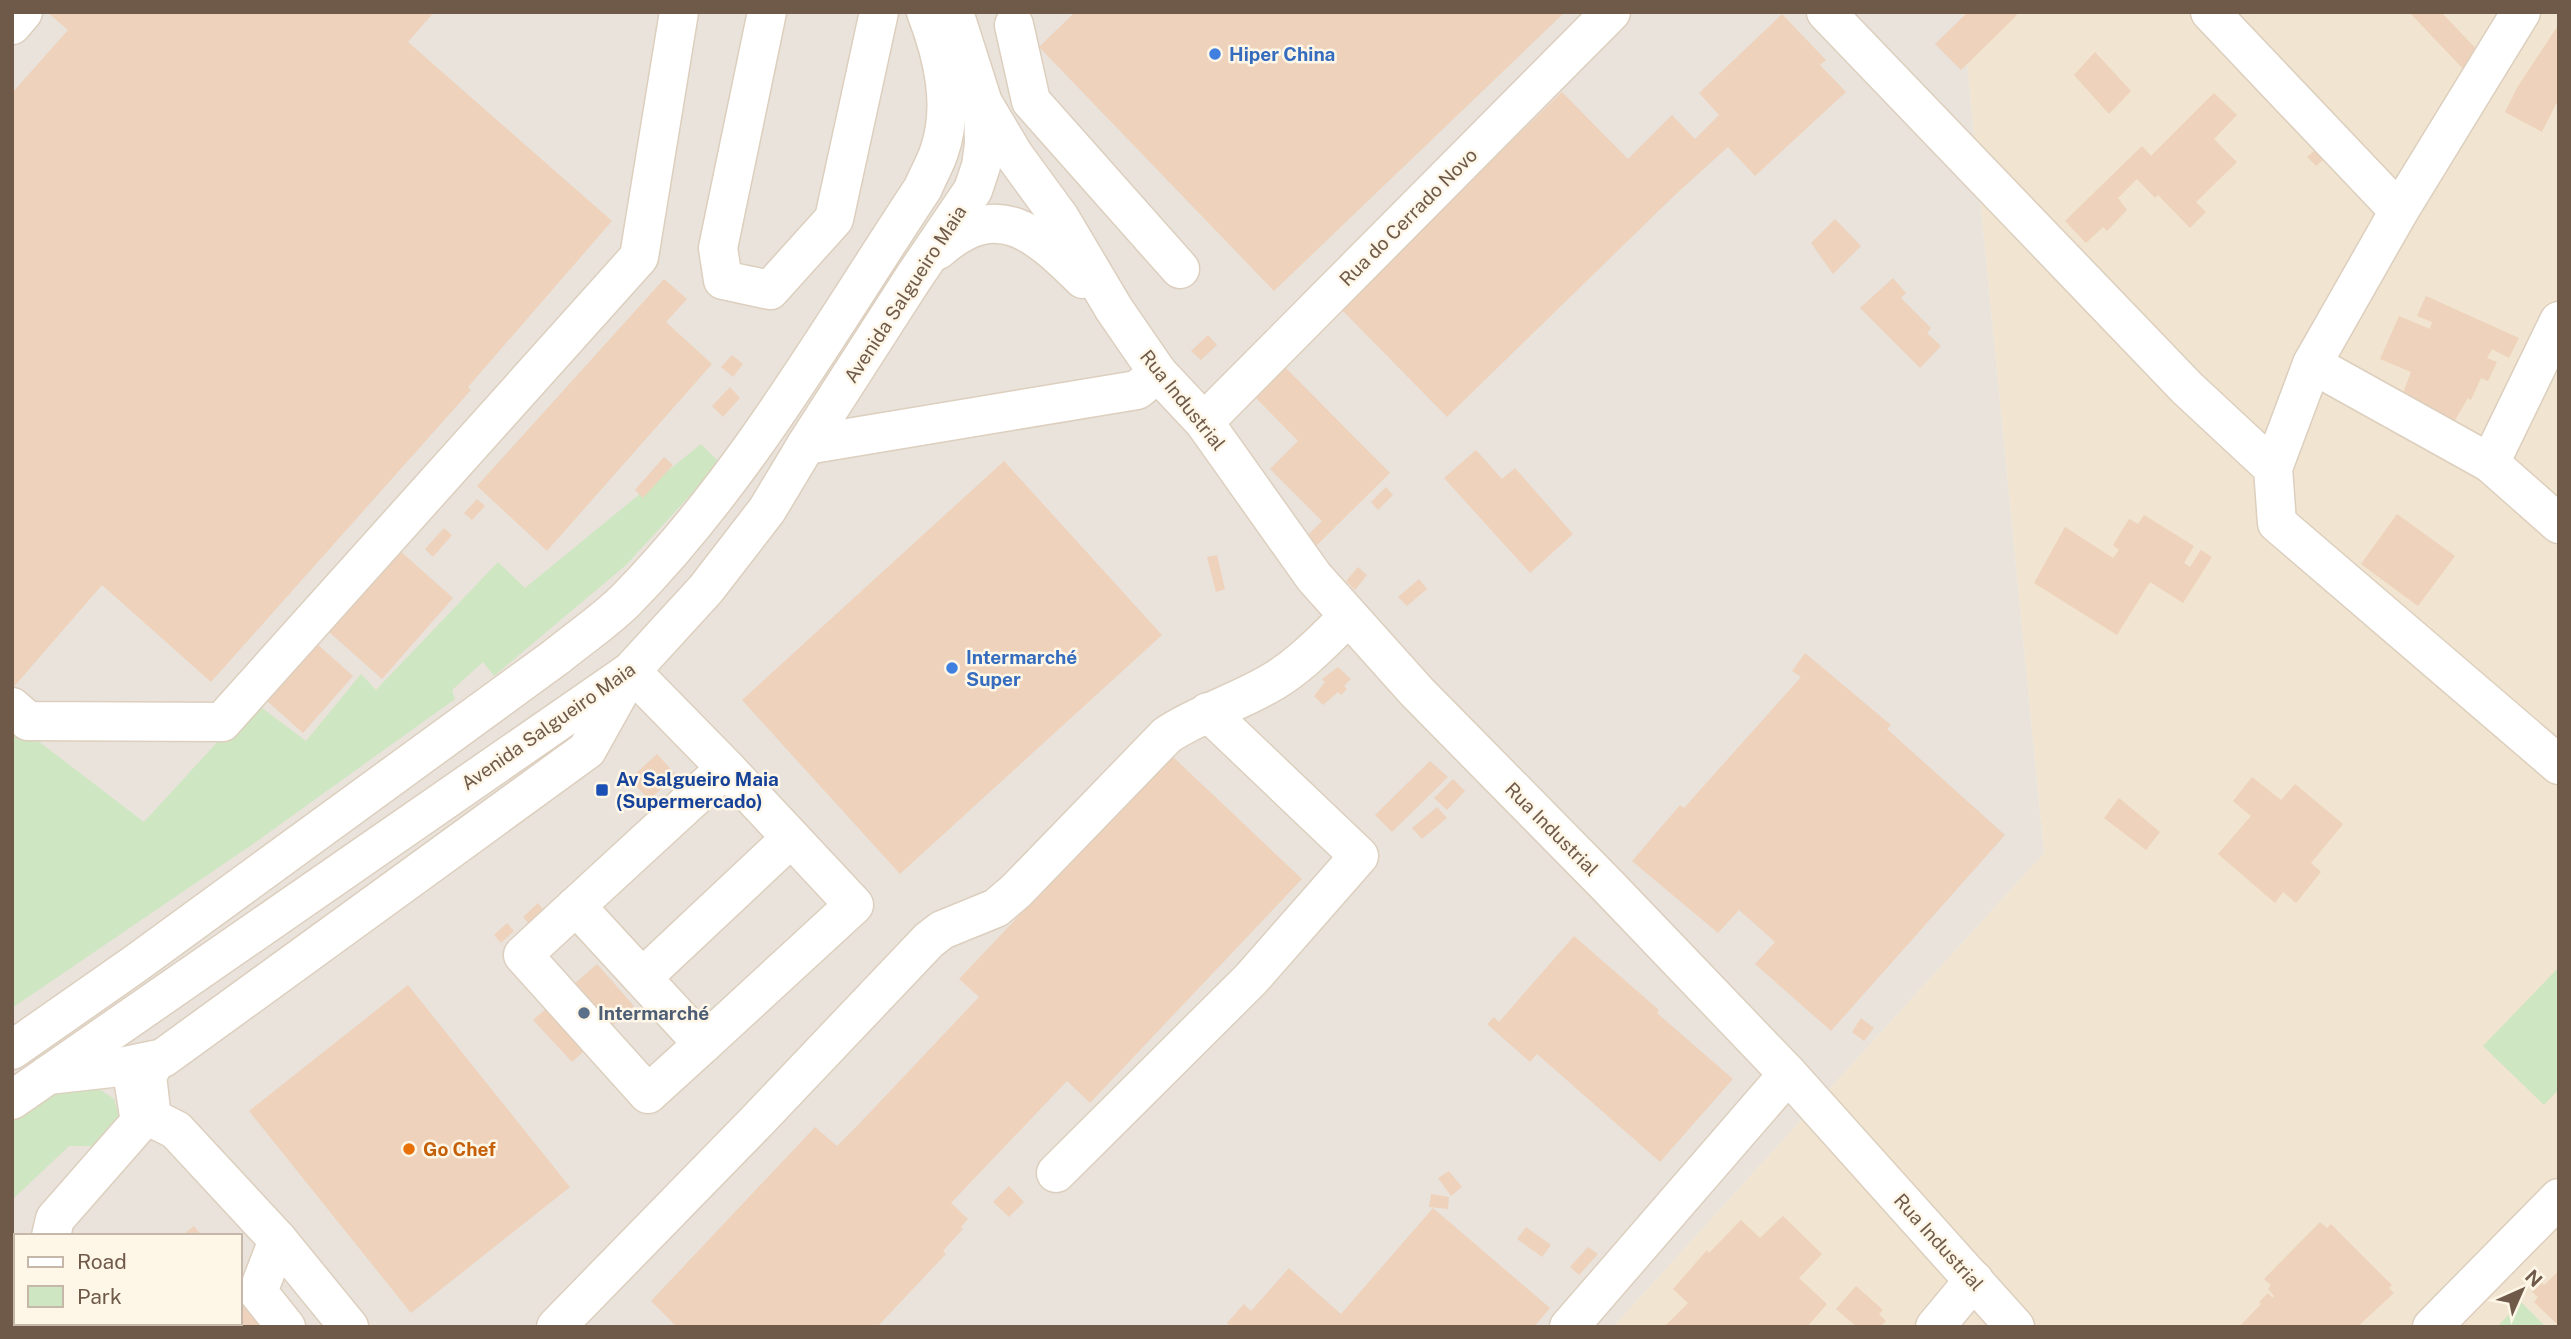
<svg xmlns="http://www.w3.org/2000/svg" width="2571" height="1339" viewBox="0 0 2571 1339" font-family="'Public Sans',sans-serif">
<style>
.residential{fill:#f1e4d0}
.industrial{fill:#e9e3dc;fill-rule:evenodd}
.green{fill:#cee6c1}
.building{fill:#eed2bb}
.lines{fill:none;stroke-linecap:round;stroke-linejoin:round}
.minor-casing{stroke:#ddcfbe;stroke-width:41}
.minor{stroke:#fff;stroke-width:38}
.shop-dot{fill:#3f7fe0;stroke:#fef6e7;stroke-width:2.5}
.transit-dot{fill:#1a4fb4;stroke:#fef6e7;stroke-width:2.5}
.service-dot{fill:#5c6f8a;stroke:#fef6e7;stroke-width:2.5}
.food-dot{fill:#e8710a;stroke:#fef6e7;stroke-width:2.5}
.labels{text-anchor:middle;stroke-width:5;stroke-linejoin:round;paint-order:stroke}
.shop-label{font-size:19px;font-weight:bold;fill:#366cbe;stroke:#fef6e7;text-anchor:start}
.street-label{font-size:19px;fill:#6f5a4a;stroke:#fef6e7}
.transit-label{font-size:19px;font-weight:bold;fill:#164399;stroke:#fef6e7;text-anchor:start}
.service-label{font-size:19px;font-weight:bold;fill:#4e5e75;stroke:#fef6e7;text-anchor:start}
.food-label{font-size:19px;font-weight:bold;fill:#c56008;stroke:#fef6e7;text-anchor:start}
</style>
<rect width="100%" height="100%" fill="#faf2e1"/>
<!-- residential -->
<path class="residential" d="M1962,12H2559V1327H1613L2044,853Z"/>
<!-- industrial -->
<path class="industrial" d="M12,12H1962L2044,853L1613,1327H12ZM16,1236H240V1323H16Z"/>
<!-- green -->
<g class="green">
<path d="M701,444L720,463L626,565L494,676L483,662L452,690L455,699L250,846L12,1008V721L144,822L254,702L306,741L361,674L376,690L498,562L525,588Z"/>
<path d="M2559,967V1089L2544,1105L2483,1046Z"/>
<path d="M89,1082L114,1099L120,1118L99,1146H69L12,1200V1118L55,1088Z"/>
<path d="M2521,1302L2546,1327H2497Z"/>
</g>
<!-- building -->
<g class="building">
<path d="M47,12H434L408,42L612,221L468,387L471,390L211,682L102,585L12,689V93L68,30Z"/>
<path d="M1075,12H1565L1274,291L1039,47Z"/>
<path d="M1968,12H2014L2017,15L1961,70L1935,44Z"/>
<path d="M2409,12H2441L2482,55L2469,75Z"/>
<path d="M1782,14L1826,60L1820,65L1846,92L1755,176L1728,147L1676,194L1447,417L1340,308L1562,92L1628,159L1672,115L1695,139L1719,115L1699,93Z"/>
<path d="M2559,24V105L2556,104L2542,132L2505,112L2518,86Z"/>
<path d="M2095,52L2131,91L2109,114L2074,75Z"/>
<path d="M2214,93L2237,115L2214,139L2237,162L2196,202L2206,212L2190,228L2158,195L2155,198L2137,179L2118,198L2127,210L2107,231L2103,227L2086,243L2065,221L2142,146L2151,156Z"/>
<path d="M2314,151L2323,160L2316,166L2307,157Z"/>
<path d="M1835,219L1861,246L1833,274L1811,243Z"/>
<path d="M1893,278L1906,293L1901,298L1931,328L1927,333L1941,346L1920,368L1860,308Z"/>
<path d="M664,279L687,299L666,322L712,364L547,551L477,486Z"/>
<path d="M2426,296L2519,338L2509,358L2492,349L2487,358L2497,362L2488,381L2481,378L2471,400L2468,398L2452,425L2403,393L2411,372L2380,359L2399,316L2430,329L2432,322L2417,316Z"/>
<path d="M1208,335L1217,345L1201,360L1191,351Z"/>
<path d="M732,355L743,364L733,377L721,367Z"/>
<path d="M1282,364L1390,473L1314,548L1305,538L1322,521L1270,469L1298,441L1255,397Z"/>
<path d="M730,387L740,398L723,417L712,406Z"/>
<path d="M1476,450L1502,479L1515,468L1573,534L1530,573L1444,478Z"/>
<path d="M664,457L673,465L643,498L635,490Z"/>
<path d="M1004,461L1162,635L900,874L742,700Z"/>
<path d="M1386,487L1393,495L1378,510L1371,502Z"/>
<path d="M477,499L485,506L472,520L464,513Z"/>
<path d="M2397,514L2455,556L2418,606L2361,564Z"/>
<path d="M2144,515L2194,546L2184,563L2190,567L2201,550L2212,557L2183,603L2150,582L2117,635L2034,583L2065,527L2113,558L2119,550L2113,545L2129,519L2138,524Z"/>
<path d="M444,528L452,535L433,557L425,549Z"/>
<path d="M399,550L453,598L382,679L328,631Z"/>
<path d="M1217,555L1225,589L1216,592L1207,557Z"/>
<path d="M1358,567L1367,575L1355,590L1346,581Z"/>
<path d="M1419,579L1427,589L1407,606L1398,597Z"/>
<path d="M316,643L353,676L303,733L266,700Z"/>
<path d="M1805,653L1891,725L1887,729L2005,835L1831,1031L1755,964L1775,942L1739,910L1718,933L1632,861L1680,805L1684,808L1801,677L1792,671Z"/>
<path d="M1338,667L1351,679L1344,686L1347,689L1341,695L1338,692L1323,705L1314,696L1325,682L1322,679Z"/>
<path d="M657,754L676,775L649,800L630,779Z"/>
<path d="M1171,755L1302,879L1090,1103L1067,1081L951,1203L968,1219L961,1227L963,1229L943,1251L946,1254L877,1327H677L651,1301L815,1127L837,1146L857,1126L979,997L959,979Z"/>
<path d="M1430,761L1448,777L1392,832L1375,815Z"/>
<path d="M2252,777L2281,800L2295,784L2343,824L2311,863L2321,872L2296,903L2283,892L2275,903L2218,854L2251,816L2233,801Z"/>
<path d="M1453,779L1465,791L1447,810L1434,798Z"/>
<path d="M2119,798L2160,832L2146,850L2104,818Z"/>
<path d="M1437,807L1447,818L1422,839L1412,828Z"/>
<path d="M538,903L546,913L531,926L523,917Z"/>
<path d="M507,923L514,931L501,943L494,935Z"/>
<path d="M1574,936L1659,1010L1657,1013L1733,1079L1660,1162L1537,1054L1530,1062L1487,1024L1494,1017L1499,1022Z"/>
<path d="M597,964L634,1006L572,1062L533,1020Z"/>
<path d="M408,985L570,1187L411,1313L249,1111Z"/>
<path d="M1861,1018L1874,1028L1864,1041L1852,1032Z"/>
<path d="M1449,1171L1462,1187L1451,1196L1438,1178Z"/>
<path d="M1009,1186L1024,1202L1009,1217L993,1202Z"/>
<path d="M1431,1194L1449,1197L1448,1209L1429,1207Z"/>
<path d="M1433,1208L1550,1308L1534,1327H1231L1227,1323L1244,1304L1251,1311L1289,1268L1341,1314Z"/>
<path d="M1783,1216L1822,1254L1799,1278L1827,1304L1807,1327H1664L1688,1303L1673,1289L1707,1250L1709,1253L1741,1220L1760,1238Z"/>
<path d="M2320,1222L2327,1228L2331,1224L2392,1285L2389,1288L2394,1293L2357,1327H2239L2261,1304L2259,1302L2268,1293L2273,1298L2274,1296L2268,1289L2271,1285L2264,1279Z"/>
<path d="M194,1226L202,1236H181Z"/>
<path d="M1526,1227L1551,1245L1542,1257L1517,1239Z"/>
<path d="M1588,1247L1598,1254L1579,1275L1570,1267Z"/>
<path d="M2559,1271V1326L2534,1302L2538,1297L2532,1292L2542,1283L2544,1285Z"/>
<path d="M240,1284L274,1327H163L160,1323H240Z"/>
<path d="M1856,1286L1883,1310L1879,1314L1886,1321L1880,1327H1857L1836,1309Z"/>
</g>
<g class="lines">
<!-- minor casing -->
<g class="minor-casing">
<g id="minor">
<path d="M767,12L718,248L723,280L770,290L834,219L879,12"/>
<path d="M954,12L983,103L1014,155L1060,218L1114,309L1158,373L1204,422L1314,577L1417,692L1608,886L1788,1074L2015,1327"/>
<path d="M1826,12L2187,388L2273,468L2277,523L2559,765"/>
<path d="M2210,12L2399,211"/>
<path d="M12,25L23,12"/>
<path d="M1014,25L1031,101L1180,269"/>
<path d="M938,250C998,197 1036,233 1083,279"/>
<path d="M2312,364L2490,463L2559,321"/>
<path d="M1204,422L1611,12"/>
<path d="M806,445L1137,390L1158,373"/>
<path d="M2490,463L2559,524"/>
<path d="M2273,468L2312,364L2399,211L2521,12"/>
<path d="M631,671L726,768L854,905L703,1044L576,906L726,768"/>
<path d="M12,707L28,721L222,722L639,257L679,12"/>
<path d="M576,906L523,955L648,1094L703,1044"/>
<path d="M643,977L791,838"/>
<path d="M12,1050L135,964L556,657C579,638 605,621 626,600C745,479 830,328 923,188C928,176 935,164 939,152C955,106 943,56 926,12"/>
<path d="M156,1060L147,1076L152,1118L176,1130L278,1240L258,1292L286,1327"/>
<path d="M48,1075L120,1067L163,1058L587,750L626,680"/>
<path d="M12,1100L631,671L706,589L767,510L806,445L914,277L973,190L981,166L984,144L983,103"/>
<path d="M1056,1173L1251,979L1359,856L1208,712"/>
<path d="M51,1236L55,1219L140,1122L134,1084"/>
<path d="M278,1240L349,1327"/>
<path d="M102,1323L104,1327"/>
<path d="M556,1327L758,1120L929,940L942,930L996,908L1016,891L1167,735C1200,713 1240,702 1274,681C1302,664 1324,640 1348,617"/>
<path d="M1569,1327L1788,1074"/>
<path d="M1935,1327L1974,1280"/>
<path d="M2432,1327L2559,1198"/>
</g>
</g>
<!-- minor -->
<use href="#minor" class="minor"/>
</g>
<!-- markers -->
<g class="shop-dot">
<circle cx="1215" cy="54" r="7"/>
<circle cx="952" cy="668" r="7"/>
</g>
<rect class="transit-dot" x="595" y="783" width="14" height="14" rx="3.5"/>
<circle class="service-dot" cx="584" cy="1013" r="7"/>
<circle class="food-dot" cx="409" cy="1149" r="7"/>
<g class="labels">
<!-- shop labels -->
<g class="shop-label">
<text x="1229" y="61">Hiper China</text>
<text x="966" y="664">Intermarché<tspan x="966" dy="22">Super</tspan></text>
</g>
<!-- street labels -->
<g class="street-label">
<text transform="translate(1408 217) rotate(-45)" y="7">Rua do Cerrado Novo</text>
<text transform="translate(905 294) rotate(-57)" y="7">Avenida Salgueiro Maia</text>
<text transform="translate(1183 400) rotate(51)" y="7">Rua Industrial</text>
<text transform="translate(548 726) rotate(-35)" y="7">Avenida Salgueiro Maia</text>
<text transform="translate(1552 829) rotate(45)" y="7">Rua Industrial</text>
<text transform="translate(1939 1242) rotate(48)" y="7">Rua Industrial</text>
</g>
<!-- transit labels -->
<g class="transit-label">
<text x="616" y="786">Av Salgueiro Maia<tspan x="616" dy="22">(Supermercado)</tspan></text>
</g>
<!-- service labels -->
<g class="service-label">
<text x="598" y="1020">Intermarché</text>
</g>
<!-- food labels -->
<g class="food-label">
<text x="423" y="1156">Go Chef</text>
</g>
</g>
<!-- border -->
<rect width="2571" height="1339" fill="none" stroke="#6f5a4a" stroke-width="28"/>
<!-- legend -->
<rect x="14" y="1234" width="228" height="91" fill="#fef6e7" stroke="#c5b8a8" stroke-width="2"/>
<rect x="28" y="1257" width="35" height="10" fill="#ffffff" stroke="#c5b8a8" stroke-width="2"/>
<text x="77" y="1269" font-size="21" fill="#6f5a4a">Road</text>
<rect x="28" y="1286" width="35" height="21" fill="#cee6c1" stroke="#c5b8a8" stroke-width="2"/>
<text x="77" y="1304" font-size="21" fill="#6f5a4a">Park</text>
<!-- north arrow -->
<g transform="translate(2522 1290) rotate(45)" stroke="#fef6e7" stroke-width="5" paint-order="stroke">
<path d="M0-5L12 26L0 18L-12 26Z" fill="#6f5a4a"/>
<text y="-10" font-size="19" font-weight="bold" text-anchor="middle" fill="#6f5a4a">N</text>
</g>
</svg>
